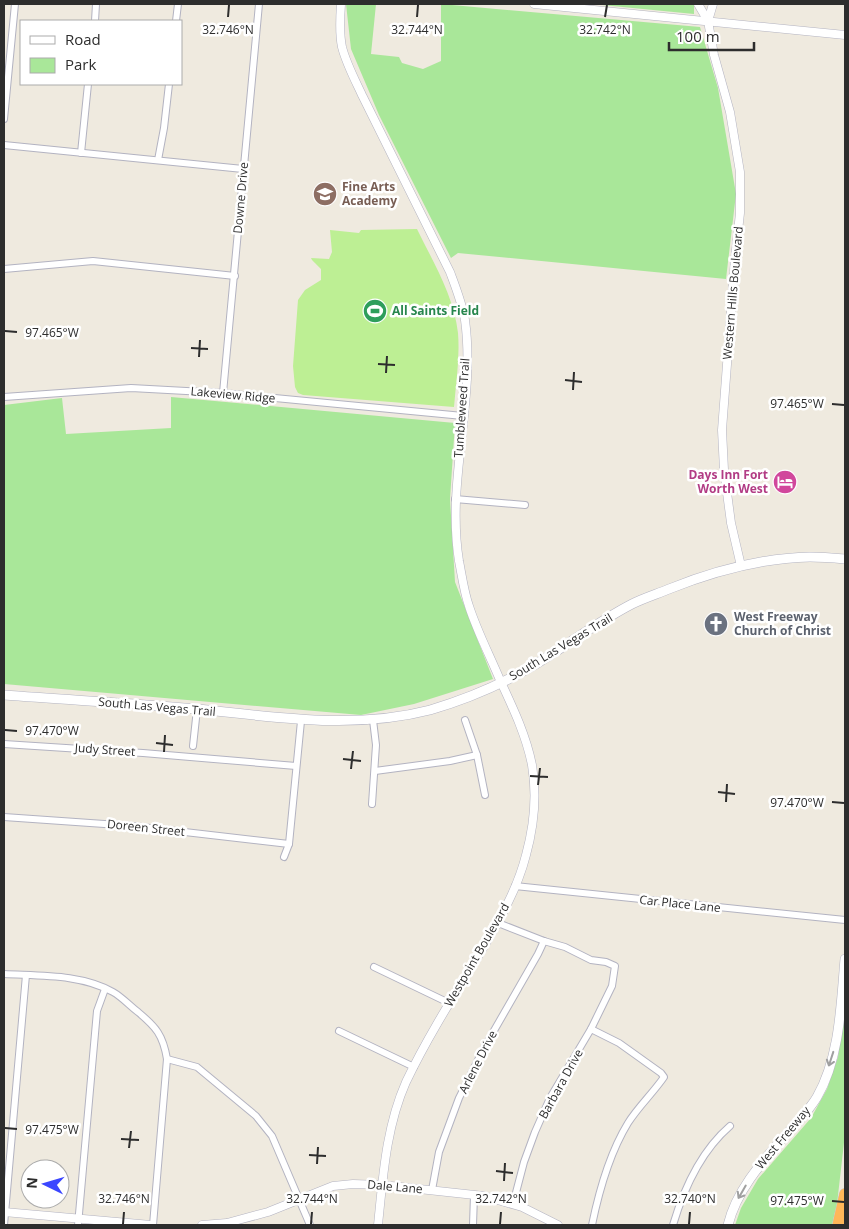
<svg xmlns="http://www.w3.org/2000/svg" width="849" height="1229" viewBox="0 0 849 1229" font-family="'Open Sans',sans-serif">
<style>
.green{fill:#a9e799}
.pitch{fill:#bdef94}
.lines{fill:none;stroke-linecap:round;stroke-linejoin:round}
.minor-casing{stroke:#b3b3c1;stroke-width:8}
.tertiary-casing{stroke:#b3b3c1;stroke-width:9}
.secondary-casing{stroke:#b3b3c1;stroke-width:10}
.motorway-casing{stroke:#c8c8c8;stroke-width:12}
.minor{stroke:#fff;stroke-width:6}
.tertiary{stroke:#fff;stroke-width:8}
.secondary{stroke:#fff;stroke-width:9}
.motorway{stroke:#ffb759;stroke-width:11}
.oneway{stroke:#a0a0a0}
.ticks{fill:none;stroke:#2d2d2d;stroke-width:2}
.labels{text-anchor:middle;stroke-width:5;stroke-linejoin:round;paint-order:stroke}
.education-label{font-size:12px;font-weight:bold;fill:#785e54;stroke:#fff;text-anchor:start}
.street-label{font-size:12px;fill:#2d2d2d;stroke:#fff}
.leisure-label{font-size:12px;font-weight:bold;fill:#27864d;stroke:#fff;text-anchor:start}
.hotel-label{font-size:12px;font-weight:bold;fill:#b23c85;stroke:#fff;text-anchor:end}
.worship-label{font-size:12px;font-weight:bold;fill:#5b616d;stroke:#fff;text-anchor:start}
.ticks-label{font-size:12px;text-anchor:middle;fill:#2d2d2d;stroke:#fff;stroke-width:5;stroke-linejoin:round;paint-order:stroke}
</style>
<rect width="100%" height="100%" fill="#efeadf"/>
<!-- green -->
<g class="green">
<path d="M346,4H376L371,54L399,57L402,63L423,69L441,61V4L700,27L718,88L736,194L726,279L458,253L451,258L379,115L351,49Z"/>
<path d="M592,4H694V14Z"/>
<path d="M171,397L455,423L450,499L455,582L493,679L414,704L361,715L4,684V405L62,398L66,434L171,428Z"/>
<path d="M845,993V1134L837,1204L832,1225H735L741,1208L758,1179L811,1118L827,1089L838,1057Z"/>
</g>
<!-- pitch -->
<path class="pitch" d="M417,229C433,262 454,296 458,333C460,358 456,382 454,407L303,395L298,393L295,387L293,366L298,300L305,290L321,280V269L312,260L311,258L329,259L332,252L330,230L359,233L361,230Z"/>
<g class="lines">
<!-- minor casing -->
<g class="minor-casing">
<g id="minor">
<path d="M95,21L96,4"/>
<path d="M176,21L178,4"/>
<path d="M4,119L15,4"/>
<path d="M4,145L243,169"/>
<path d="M81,153L88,84"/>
<path d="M158,160L164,128L169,84"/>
<path d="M4,269L93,261L235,276"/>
<path d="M223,393L259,4"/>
<path d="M4,397L131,388L223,393L463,416"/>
<path d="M455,499L525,505"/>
<path d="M465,720L477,755L485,795"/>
<path d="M4,744L143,753L296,766"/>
<path d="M193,746L197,709"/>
<path d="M375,771L450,761L477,755"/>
<path d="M372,804L376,745L373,720"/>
<path d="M4,817L133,826L289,844"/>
<path d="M284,857L289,844L301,721"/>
<path d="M515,886L845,920"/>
<path d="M498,923L544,941L565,947L591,960L606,962L615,966L612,986L591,1029L550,1098L535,1132L524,1162L513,1204"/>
<path d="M374,967L449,1003"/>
<path d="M4,974C40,976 81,974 113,992C122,997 130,1006 138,1012C156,1027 163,1035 167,1059L153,1225"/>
<path d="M591,1029L619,1043L661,1073L664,1077C653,1093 638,1107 628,1123C609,1154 599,1191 592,1225"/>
<path d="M339,1031L414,1067"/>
<path d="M167,1059L197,1067L256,1116L272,1136L310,1225"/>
<path d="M432,1190L439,1152L459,1098L484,1048L538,954L544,941"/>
<path d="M4,1225L26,975"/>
<path d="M78,1225L97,1011L105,989"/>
<path d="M473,1225L474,1195"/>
<path d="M673,1225C684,1188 701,1151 730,1126"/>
</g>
</g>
<!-- tertiary casing -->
<g class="tertiary-casing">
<g id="tertiary">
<path d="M341,4C340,18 339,33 342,47C346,63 355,80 362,95L450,272C456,288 462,303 465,320C476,400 446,481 459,561C462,576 464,592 469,606C477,631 490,656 500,680C513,708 526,735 532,765C537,795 534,826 526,855C517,891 497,924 479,955C453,997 427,1038 406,1082C386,1127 383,1177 378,1225"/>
<path d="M534,4L845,35"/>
<path d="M698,4L708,21L714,55L730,112L740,172V213L735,259L722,430L724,470L731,523L741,566"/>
<path d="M708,21L713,4"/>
<path d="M4,1212L151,1225"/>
<path d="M202,1225L227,1223L268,1212L333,1186L353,1184L382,1185L484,1196L522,1207L558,1225"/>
</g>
</g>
<!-- secondary casing -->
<g class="secondary-casing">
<g id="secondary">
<path d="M4,695C68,700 133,703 197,709C275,717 353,730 430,710C464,700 500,685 531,667C565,647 597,622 632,604C644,598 657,594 669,589C714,571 761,558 810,557C822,557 834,558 845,559"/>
<path d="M728,1225C736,1192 760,1164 783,1138C794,1126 808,1112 817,1097C840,1057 841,1004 845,959"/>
</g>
</g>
<!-- motorway casing -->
<g class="motorway-casing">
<path id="motorway" d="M838,1225L845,1194"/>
</g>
<!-- minor -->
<use href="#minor" class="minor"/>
<!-- tertiary -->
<use href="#tertiary" class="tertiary"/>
<!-- secondary -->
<use href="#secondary" class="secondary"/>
<!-- motorway -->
<use href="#motorway" class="motorway"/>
</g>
<!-- one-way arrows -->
<defs><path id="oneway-shaft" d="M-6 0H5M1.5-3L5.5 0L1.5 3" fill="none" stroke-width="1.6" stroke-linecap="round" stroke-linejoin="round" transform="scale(1.25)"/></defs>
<g class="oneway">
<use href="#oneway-shaft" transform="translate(831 1059) rotate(108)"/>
<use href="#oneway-shaft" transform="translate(742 1192) rotate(120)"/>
</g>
<!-- ticks -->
<path class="ticks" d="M228,17L229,5M417,17L418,5M605,17L607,5M5,331L17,332M191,348L208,349M199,357L200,340M378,364L395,365M386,373L387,356M565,380L582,382M573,390L574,372M832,404L844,405M5,730L17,731M156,743L173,745M164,752L165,735M343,759L361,761M351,769L353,751M530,776L548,777M538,785L540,768M718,792L735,794M726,802L727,784M832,802L844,803M5,1128L17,1129M121,1139L139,1140M129,1148L131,1131M309,1155L326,1156M317,1164L318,1147M496,1171L513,1173M504,1181L505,1163M832,1201L844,1202M123,1224L124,1212M311,1224L312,1212M500,1224L501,1212M689,1224L690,1212"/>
<!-- icons -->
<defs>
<g id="school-disc" transform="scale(1.25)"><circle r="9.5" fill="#8d6e63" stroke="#fff"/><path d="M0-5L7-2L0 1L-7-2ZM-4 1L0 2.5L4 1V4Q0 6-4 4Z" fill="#fff"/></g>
<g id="stadium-disc" transform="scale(1.25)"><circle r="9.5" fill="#2e9e5b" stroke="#fff"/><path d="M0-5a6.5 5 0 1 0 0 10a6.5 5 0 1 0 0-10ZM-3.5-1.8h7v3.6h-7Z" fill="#fff"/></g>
<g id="hotel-disc" transform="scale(1.25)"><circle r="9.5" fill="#d1479c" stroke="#fff"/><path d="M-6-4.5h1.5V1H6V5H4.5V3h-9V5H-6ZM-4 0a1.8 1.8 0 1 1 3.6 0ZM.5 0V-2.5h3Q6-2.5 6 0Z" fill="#fff"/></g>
<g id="church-disc" transform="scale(1.25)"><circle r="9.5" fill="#6b7280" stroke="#fff"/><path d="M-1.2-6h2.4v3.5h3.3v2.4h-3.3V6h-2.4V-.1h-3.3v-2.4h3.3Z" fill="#fff"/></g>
</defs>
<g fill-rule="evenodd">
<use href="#school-disc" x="325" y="194"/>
<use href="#stadium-disc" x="375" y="311"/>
<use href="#hotel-disc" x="785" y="482"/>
<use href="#church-disc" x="716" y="624"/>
</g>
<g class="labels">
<!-- education labels -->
<g class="education-label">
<text x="342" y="191">Fine Arts<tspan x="342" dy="14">Academy</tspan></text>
</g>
<!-- street labels -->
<g class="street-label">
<text transform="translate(241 198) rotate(-85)" y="4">Downe Drive</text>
<text transform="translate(733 293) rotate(-85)" y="4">Western Hills Boulevard</text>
<text transform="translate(233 395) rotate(5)" y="4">Lakeview Ridge</text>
<text transform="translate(462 408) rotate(-86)" y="4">Tumbleweed Trail</text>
<text transform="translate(561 647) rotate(-31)" y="4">South Las Vegas Trail</text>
<text transform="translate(157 707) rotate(5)" y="4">South Las Vegas Trail</text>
<text transform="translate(105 750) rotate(4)" y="4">Judy Street</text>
<text transform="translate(146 828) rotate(6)" y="4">Doreen Street</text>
<text transform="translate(680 904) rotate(6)" y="4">Car Place Lane</text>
<text transform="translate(477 955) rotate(-60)" y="4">Westpoint Boulevard</text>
<text transform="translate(478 1062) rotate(-63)" y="4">Arlene Drive</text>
<text transform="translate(561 1084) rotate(-61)" y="4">Barbara Drive</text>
<text transform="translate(783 1138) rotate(-50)" y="4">West Freeway</text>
<text transform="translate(395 1187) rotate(5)" y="4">Dale Lane</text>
</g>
<!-- leisure labels -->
<g class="leisure-label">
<text x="392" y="315">All Saints Field</text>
</g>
<!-- hotel labels -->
<g class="hotel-label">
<text x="768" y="479">Days Inn Fort<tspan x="768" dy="14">Worth West</tspan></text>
</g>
<!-- worship labels -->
<g class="worship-label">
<text x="734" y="621">West Freeway<tspan x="734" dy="14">Church of Christ</tspan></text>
</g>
</g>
<g class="ticks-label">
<text x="228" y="34">32.746°N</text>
<text x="417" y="34">32.744°N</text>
<text x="605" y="34">32.742°N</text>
<text x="52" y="337">97.465°W</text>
<text x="797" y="408">97.465°W</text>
<text x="52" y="735">97.470°W</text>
<text x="797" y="807">97.470°W</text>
<text x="52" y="1134">97.475°W</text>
<text x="124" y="1203">32.746°N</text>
<text x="312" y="1203">32.744°N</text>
<text x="501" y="1203">32.742°N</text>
<text x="690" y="1203">32.740°N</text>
<text x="797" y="1205">97.475°W</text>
</g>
<!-- border -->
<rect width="849" height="1229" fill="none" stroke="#2d2d2d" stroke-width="10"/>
<!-- legend -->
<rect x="20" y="20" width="162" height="65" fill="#ffffff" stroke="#ababab"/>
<rect x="30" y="36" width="25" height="8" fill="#ffffff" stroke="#ababab"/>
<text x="65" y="45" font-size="15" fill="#2d2d2d">Road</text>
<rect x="30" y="58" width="25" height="15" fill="#a9e799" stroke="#ababab"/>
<text x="65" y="70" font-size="15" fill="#2d2d2d">Park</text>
<!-- north arrow -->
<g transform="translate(45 1184) rotate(275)"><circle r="24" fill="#ffffff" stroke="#ababab"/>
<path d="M0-4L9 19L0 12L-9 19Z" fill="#3b46ff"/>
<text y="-8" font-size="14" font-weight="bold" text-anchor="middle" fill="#2d2d2d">N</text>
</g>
<!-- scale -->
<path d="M669 42v8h85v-8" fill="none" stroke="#2d2d2d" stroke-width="2.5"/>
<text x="676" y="42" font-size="15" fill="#2d2d2d" stroke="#ffffff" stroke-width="4" paint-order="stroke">100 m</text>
</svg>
